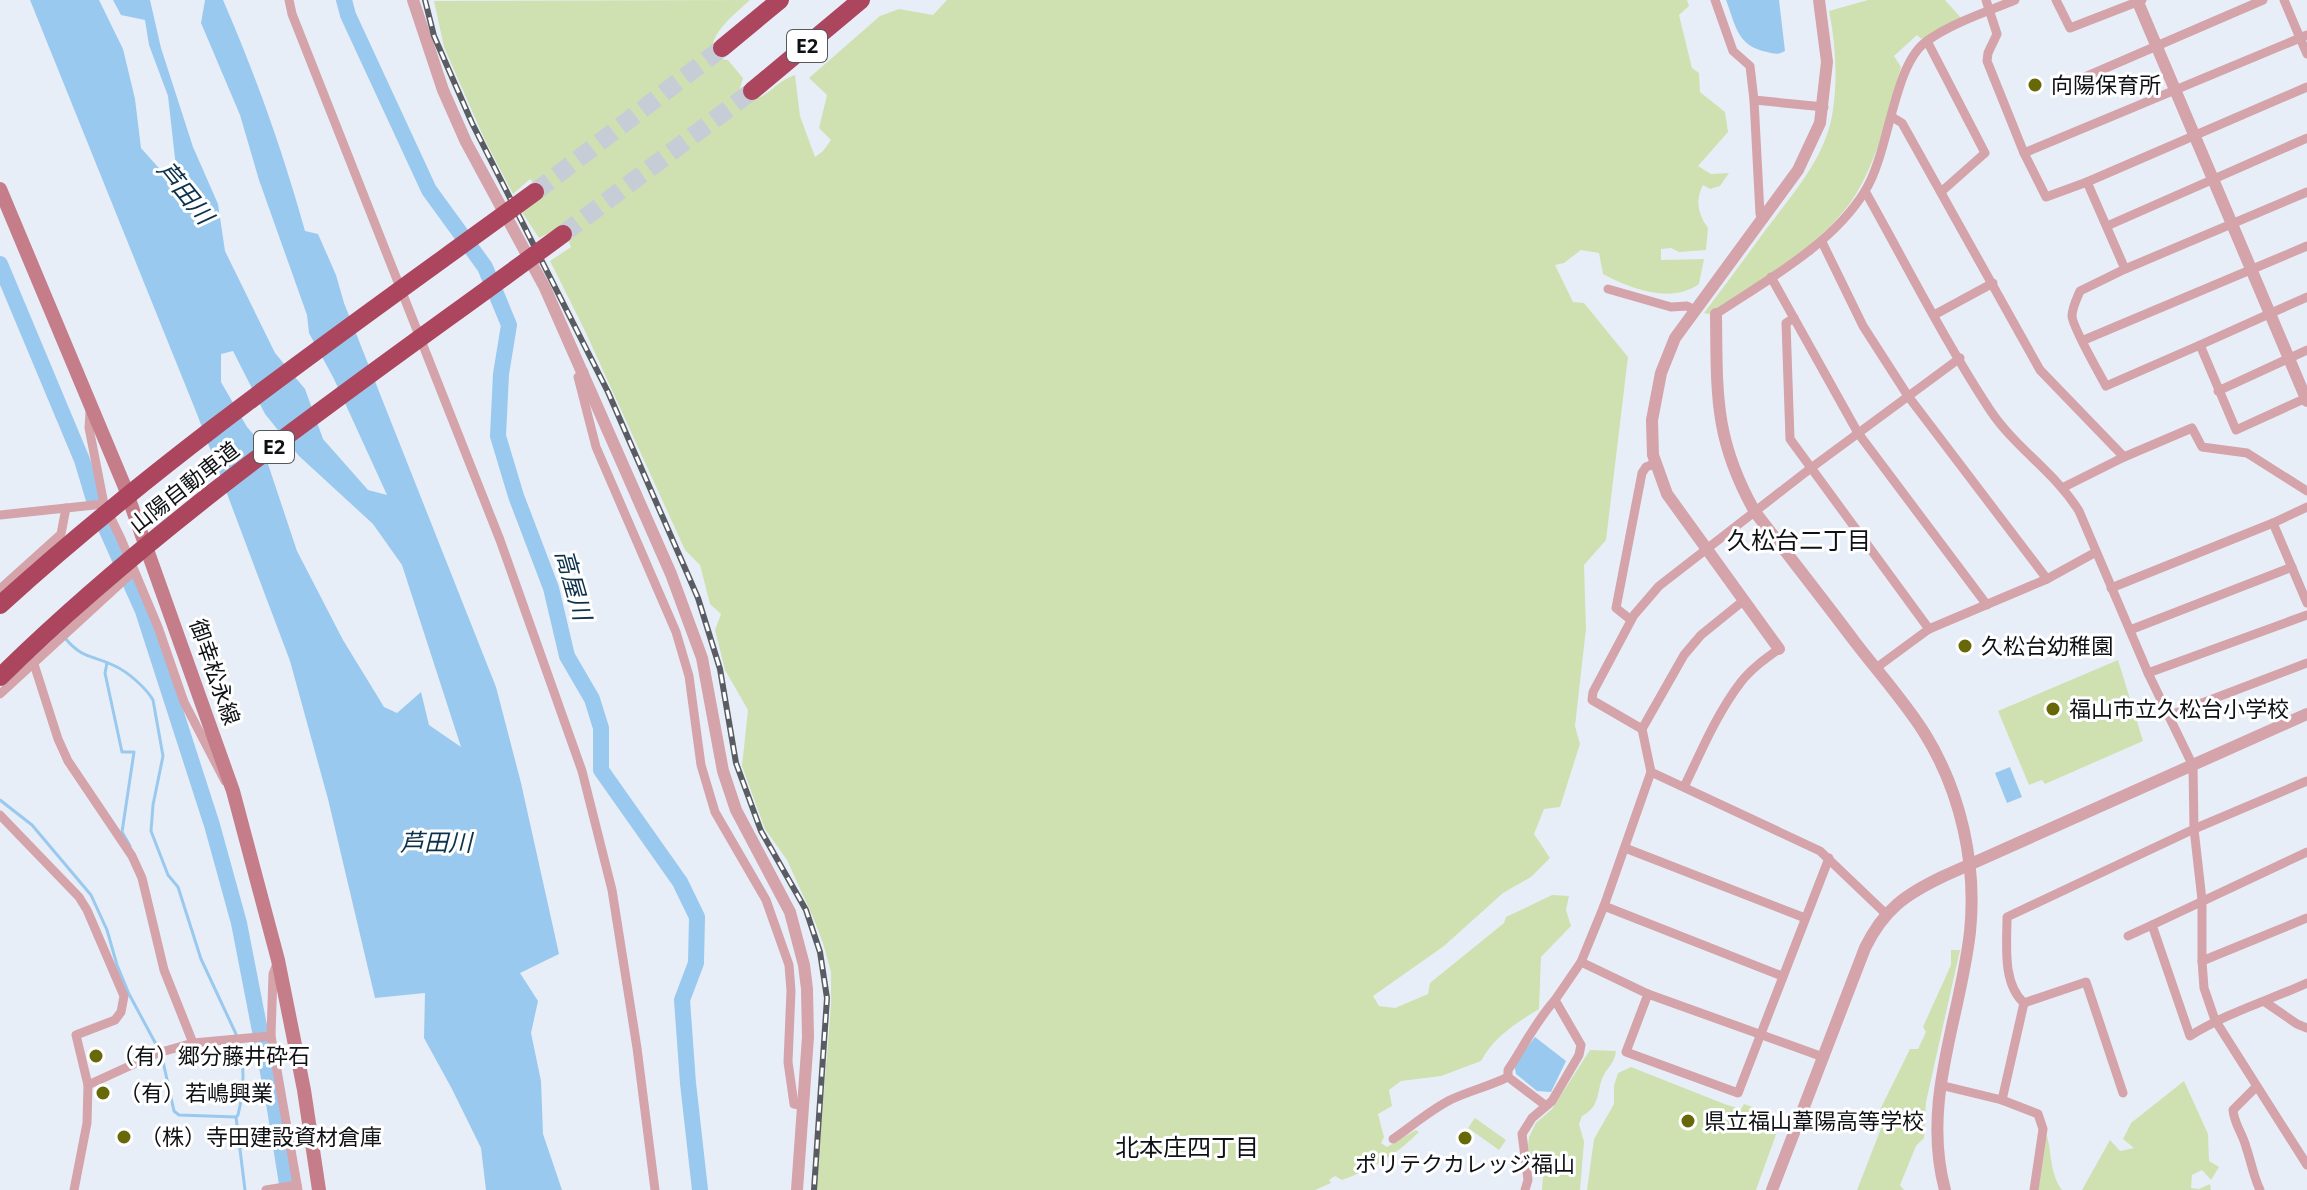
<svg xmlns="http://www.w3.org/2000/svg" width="2307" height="1190" viewBox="0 0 2307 1190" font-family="'Open Sans','Noto Sans JP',sans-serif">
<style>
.green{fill:#cfe1b0}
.water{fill:#99c9ef;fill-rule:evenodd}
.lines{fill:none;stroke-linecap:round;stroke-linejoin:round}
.stream{stroke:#99c9ef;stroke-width:3}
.river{stroke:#99c9ef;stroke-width:16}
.motorway-tunnel{stroke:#c7cdd6;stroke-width:18;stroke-dasharray:18 9;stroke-linecap:butt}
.minor{stroke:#d5a3aa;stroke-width:9}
.tertiary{stroke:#d5a3aa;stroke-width:12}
.secondary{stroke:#c57d89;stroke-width:14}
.motorway{stroke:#ac465e;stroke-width:18}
.rail-casing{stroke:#595d63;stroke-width:6}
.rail{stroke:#fff;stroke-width:3;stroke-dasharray:9;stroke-linecap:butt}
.motorway-bridge{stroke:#ac465e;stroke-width:18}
.poi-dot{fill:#676908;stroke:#fff;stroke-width:3}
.labels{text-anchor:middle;stroke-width:6;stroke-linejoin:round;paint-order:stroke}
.shield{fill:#fff;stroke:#57585b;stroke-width:2}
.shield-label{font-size:20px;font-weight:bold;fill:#0f1115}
.poi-label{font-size:22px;fill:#0f1115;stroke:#fff;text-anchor:start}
.street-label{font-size:22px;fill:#0f1115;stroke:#fff}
.water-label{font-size:24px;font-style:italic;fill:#0c314b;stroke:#fff}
.neighbourhood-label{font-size:24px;fill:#0f1115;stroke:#fff}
</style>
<rect width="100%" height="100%" fill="#e8eef8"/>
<!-- green -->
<g class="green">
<path d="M750,0C736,13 704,37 714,58L728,60L743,78L737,98C768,105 770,83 795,75L800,116L815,157L823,151L831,140L819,128L827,95L809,78L880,16L899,9L933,15L947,0H1687L1689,6L1679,15L1692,68L1699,73L1700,92L1725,112L1728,132L1698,166L1711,174L1729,173L1720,186L1710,189L1703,185C1695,200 1698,214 1708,228L1706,250L1679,252L1671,248L1661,249V260L1704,259L1699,284C1671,304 1631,289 1603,274L1599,253L1581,250L1564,263L1555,265L1573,302L1584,303L1628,357L1606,540L1584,565L1586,629L1575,726L1580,744L1560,807L1544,809L1534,834L1550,858L1531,877L1503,893L1444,946L1373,996L1379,1006L1395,1008L1428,994L1430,983L1504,923L1506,917L1552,895L1569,896L1566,910L1571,926L1541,957L1539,1009C1516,1023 1494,1037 1481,1061L1441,1076L1401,1081L1389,1090L1392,1106L1378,1114L1384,1137L1381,1143L1387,1147L1416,1130L1419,1132C1396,1155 1372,1169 1342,1180L1335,1176L1329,1180L1331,1183L1315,1190H816L831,1005V972L823,943L813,917L787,860L765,829L742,766L748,710L725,670L715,630L721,614L710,604L700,565L685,550L585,331L550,261L571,247L563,226L539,238L522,212L544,195L530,179L513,194L484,138L444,47L434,1Z"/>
<path d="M1868,0H1945L1962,19L1921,39L1917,35L1894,56L1901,67C1889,110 1879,156 1856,194C1825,245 1757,281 1709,314L1704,313C1725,285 1746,257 1767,228C1792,195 1824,159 1832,116C1838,82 1836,45 1829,11Z"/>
<path d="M2118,660L2143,741L2045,784L2042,780L2029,785L1998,711Z"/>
<path d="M1951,950H1960L1926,1102L1924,1138L1916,1146L1900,1185L1904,1190H1857L1884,1121L1877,1116L1910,1049H1918L1926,1032L1923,1027L1951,965Z"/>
<path d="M1590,1050L1616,1051C1615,1064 1604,1070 1601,1082C1597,1096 1598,1108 1582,1116L1579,1124L1584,1142L1580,1190H1542L1544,1162L1537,1177L1528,1146L1529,1137L1536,1123L1552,1109Z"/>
<path d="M1631,1067L1727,1105L1741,1109L1744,1104L1782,1118L1756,1190H1587L1594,1139L1614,1104V1086L1618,1073Z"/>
<path d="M2184,1081L2208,1134L2209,1161L2219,1167L2211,1180L2202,1170L2192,1175L2191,1188L2199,1189L2210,1184L2211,1190H2082L2110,1140L2120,1151L2134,1148L2123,1139L2131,1123Z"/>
<path d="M1475,1118L1506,1140L1499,1150L1468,1128Z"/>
<path d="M2043,1136H2047C2052,1155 2050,1174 2062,1190H2035Z"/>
</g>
<!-- water -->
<g class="water">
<path d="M30,0H99L123,49L135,99L141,148L174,185H178L168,96L149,45L145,20L121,15L113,0H150L161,48L193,147L218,204L225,251L275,353L305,389L323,439L368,490L387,495L334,379L309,333L307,315L259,180L240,115L201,23L205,0H223C256,76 283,152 305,231L318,234L336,275L344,303L496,687L521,783L559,954L520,973L538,1001L531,1033L541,1081L543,1134L562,1190H486L481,1148L452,1089L424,1038L425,993L375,998L328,799L290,661L197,414ZM233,351L265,414L299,456L373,524L402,565L461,747L429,725L421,692L397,713L384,707L343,640L297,551L261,443L247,427L221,382V354Z"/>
<path d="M1726,0H1779L1785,51C1778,55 1775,54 1767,52C1737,46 1736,26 1726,0Z"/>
<path d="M2010,767L2022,797L2007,803L1995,773Z"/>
<path d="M1535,1037L1566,1061L1551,1092L1537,1091L1516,1074L1514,1064Z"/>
</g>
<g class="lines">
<!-- stream -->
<g class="stream">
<path d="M65,638C82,659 93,655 115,666C128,672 146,688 153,700L163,756L153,805L151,831L168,875L178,887L201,959L236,1034"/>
<path d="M107,663L105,673L122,752H134L122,832L130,846"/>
<path d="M0,800L32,825L91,895L107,930L117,965L129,994L158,1048"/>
<path d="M240,1046C245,1070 244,1091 238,1115L236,1117L245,1190"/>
<path d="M162,1057L174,1111L179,1115L236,1117"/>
</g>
<!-- river -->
<g class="river">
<path d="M344,0L348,15L429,190L485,267L509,325L501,374L498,436L516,496L551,588L567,656L592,699L601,728V770L680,882L697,917L696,963L682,1000L688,1083L700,1190"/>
<path d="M0,264L82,460L94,500"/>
<path d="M105,526L143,611L212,825L239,923L274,1103L288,1190"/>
</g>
<!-- motorway-tunnel -->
<g class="motorway-tunnel">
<path d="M535,192L722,48"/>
<path d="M563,234L752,91"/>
</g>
<!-- minor -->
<g class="minor">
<path d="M289,0L292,14L500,540L582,771L612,890L637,1048L655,1190"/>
<path d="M1715,0L1733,51L1750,66L1754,100L1760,214L1764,219"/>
<path d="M1986,0L1997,34L1988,53L1987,61L2024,153L2046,197L2087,182L2125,269L2080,291C2077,298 2072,308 2072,316C2072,326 2099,373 2106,386L2200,345L2236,430L2306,398"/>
<path d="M2056,0L2070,28L2142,0"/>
<path d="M2284,0L2300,38L2307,35"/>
<path d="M1927,41L1985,153L1941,192"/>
<path d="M2071,83L2263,0"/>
<path d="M1754,100L1824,107"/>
<path d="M1892,117L1902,123L2040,370L2124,457"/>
<path d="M2024,153L2300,38L2307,54"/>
<path d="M2087,182L2307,87"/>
<path d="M1865,191C1906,264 1944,340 1990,410C2016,449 2054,471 2079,511L2148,673L2193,766L2194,829L2202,900V961L2204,988L2215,1020L2307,1165"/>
<path d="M2107,226L2307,138"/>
<path d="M1822,242L1863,326L1908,396L2047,579"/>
<path d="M2125,269L2307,192"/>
<path d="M1771,277L1858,433L1987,605"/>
<path d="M1608,289L1671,307L1687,306L1695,310"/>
<path d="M1716,314C1767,280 1833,244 1865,191C1890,151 1893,64 1927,41C1952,23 1986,12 2015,0"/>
<path d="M1934,315L1993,283"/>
<path d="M1794,318L1786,323L1790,439L1929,629"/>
<path d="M2084,340L2307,246"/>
<path d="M2200,345L2307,297"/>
<path d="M584,372L578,377L596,447L676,632L689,676L701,765L715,812L766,900L789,965L791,991L788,1062L794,1104L804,1106"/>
<path d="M2218,391L2307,350"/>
<path d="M90,412L89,428L104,504L121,539L158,627L184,702L225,781"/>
<path d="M2064,487L2124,457L2192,428L2202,447L2247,453L2307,491"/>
<path d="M0,515L104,504"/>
<path d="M2273,523L2307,603"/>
<path d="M2111,588L2273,523L2307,507"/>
<path d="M0,589L61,534L66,508"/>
<path d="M1631,620L1616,608L1642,473L1646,467L1656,463"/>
<path d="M2130,630L2292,567"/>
<path d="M33,661L58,739L68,761L132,856L142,878L164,970L193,1043"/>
<path d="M1876,668L1929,629L2047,579L2096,552"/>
<path d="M2148,673L2307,615"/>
<path d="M0,694L134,571"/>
<path d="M2168,716L2307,663"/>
<path d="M1642,729L1684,655L1701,635L1743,601"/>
<path d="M1651,772L1820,851L1886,914"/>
<path d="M1684,787C1701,752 1717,713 1741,682C1751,669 1765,659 1779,649"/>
<path d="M0,815L79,897L87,910L124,996L121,1012L115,1020L76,1035L88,1085L87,1123L74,1190"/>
<path d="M1625,848L1805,918"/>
<path d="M2307,852L2152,925L2190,1036C2226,1013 2268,1001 2307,983"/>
<path d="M1604,906L1782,976"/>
<path d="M2128,936L2152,925"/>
<path d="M278,961L273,974L271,1036L298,1190"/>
<path d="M2202,961L2307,918"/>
<path d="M1581,962L1648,994L1823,1057"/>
<path d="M1648,994L1626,1052L1738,1093L1829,858"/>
<path d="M2265,1002L2297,1024L2307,1028"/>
<path d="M2024,1003C2002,983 2007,945 2007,917L2194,829L2307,781"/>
<path d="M1508,1077V1070C1524,1046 1536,1021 1555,1000"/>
<path d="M88,1085L158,1053L193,1043L271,1036"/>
<path d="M1940,1085L2002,1100L2038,1114L2043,1129L2034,1190"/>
<path d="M2256,1087L2233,1110C2234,1124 2243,1134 2246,1147C2251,1161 2253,1175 2260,1190"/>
<path d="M2002,1100L2024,1003L2086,982L2123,1093"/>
<path d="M1393,1139C1412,1126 1429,1111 1450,1100C1469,1091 1490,1086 1508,1077L1545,1105"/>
<path d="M266,1190L297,1185"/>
<path d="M1525,1190L1528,1180L1522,1134L1532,1118L1552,1101L1579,1055L1581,1045L1555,1000L1581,962L1604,906L1651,772L1642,729L1592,700L1593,692L1634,615L1659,586L1811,468L1960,358"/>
</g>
<!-- tertiary -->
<g class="tertiary">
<path d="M413,0L443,90L466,142L545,288L671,574L702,658L723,771L736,810L790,912L804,965L807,989L808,1037L797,1190"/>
<path d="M2137,0L2307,401"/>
<path d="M1716,314C1717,395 1714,439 1755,512C1788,555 1822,598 1855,642C1878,672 1905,702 1925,734C1961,792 1977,865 1970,932C1960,1020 1921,1101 1945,1190"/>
<path d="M1779,649L1667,494L1653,455L1652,420L1661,373L1675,338L1798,170L1820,123L1827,62L1819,0"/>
<path d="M1772,1190L1865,948C1884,909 1906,894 1944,876L2307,714"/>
</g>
<!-- secondary -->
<path class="secondary" d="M0,189L124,485L233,791L278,960L304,1090L319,1190"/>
<!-- motorway -->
<g class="motorway">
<path d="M722,48L780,0"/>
<path d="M752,91L861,0"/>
</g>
<!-- rail casing -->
<g class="rail-casing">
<path id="rail" d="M425,0L434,36L472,123L608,392L698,598L720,669L736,763L761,831L806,910L820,952L827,998L814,1190"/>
</g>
<!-- rail -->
<use href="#rail" class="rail"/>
<!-- motorway-bridge -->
<g class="motorway-bridge">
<path d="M0,605C167,453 353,325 535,192"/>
<path d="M0,677C170,510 372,375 563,234"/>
</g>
</g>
<!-- markers -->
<g class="poi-dot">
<circle cx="2035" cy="85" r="8"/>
<circle cx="1965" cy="646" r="8"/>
<circle cx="2053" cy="709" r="8"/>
<circle cx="96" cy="1056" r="8"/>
<circle cx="103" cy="1093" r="8"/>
<circle cx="1688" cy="1121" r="8"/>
<circle cx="124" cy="1137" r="8"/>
<circle cx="1465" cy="1138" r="8"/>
</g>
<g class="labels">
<!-- shield labels -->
<g class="shield">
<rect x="787" y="30" width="40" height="32" rx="6"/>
<rect x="254" y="431" width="40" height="32" rx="6"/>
</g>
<g class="shield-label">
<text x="807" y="53">E2</text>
<text x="274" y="454">E2</text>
</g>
<!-- poi labels -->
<g class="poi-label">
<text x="2051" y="93">向陽保育所</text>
<text x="1981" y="654">久松台幼稚園</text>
<text x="2069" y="717">福山市立久松台小学校</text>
<text x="112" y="1064">（有）郷分藤井砕石</text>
<text x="119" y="1101">（有）若嶋興業</text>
<text x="1704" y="1129">県立福山葦陽高等学校</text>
<text x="140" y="1145">（株）寺田建設資材倉庫</text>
<text x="1465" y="1172" text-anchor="middle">ポリテクカレッジ福山</text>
</g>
<!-- street labels -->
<g class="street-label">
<text transform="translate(184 487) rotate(-38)" y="8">山陽自動車道</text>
<text transform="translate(215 672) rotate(71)" y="8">御幸松永線</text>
</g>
<!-- water labels -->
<g class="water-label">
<text transform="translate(185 193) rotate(51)" y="8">芦田川</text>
<text transform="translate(573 585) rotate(74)" y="8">高屋川</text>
<text x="436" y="851">芦田川</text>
</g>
<!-- neighbourhood labels -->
<g class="neighbourhood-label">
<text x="1799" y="549">久松台二丁目</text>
<text x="1187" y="1156">北本庄四丁目</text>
</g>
</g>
</svg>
